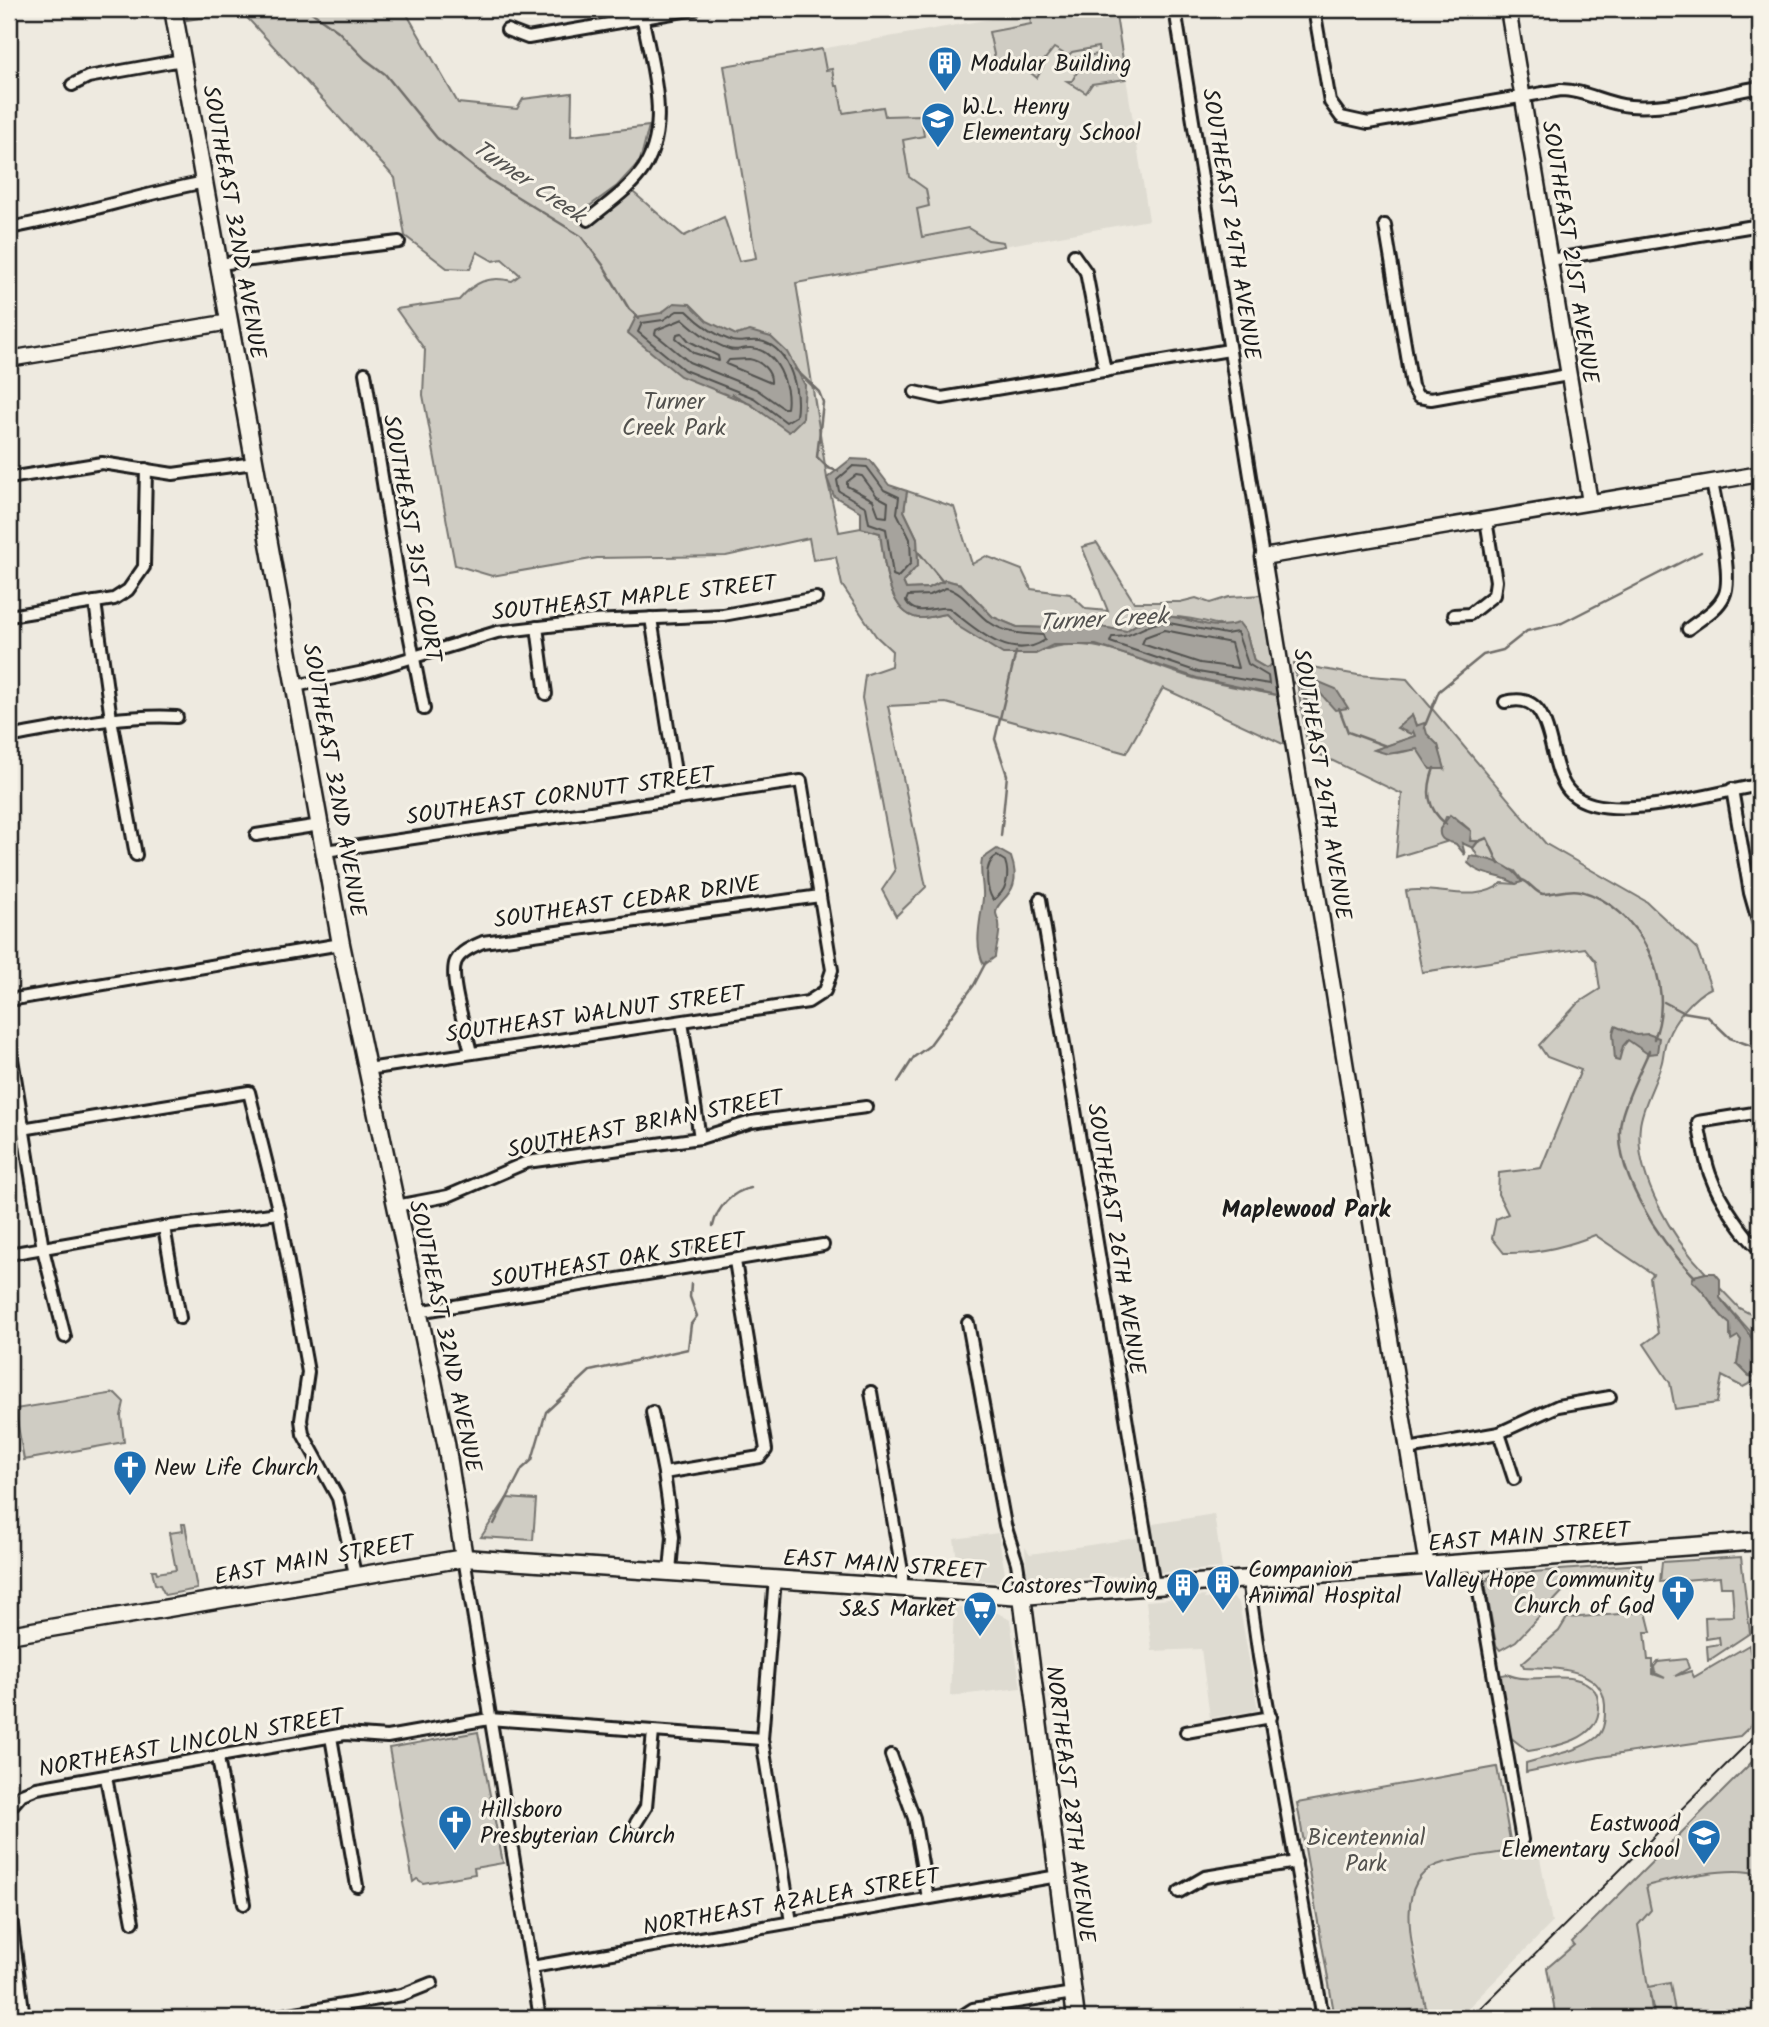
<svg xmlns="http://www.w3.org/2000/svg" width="1769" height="2027" viewBox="0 0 1769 2027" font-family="Kalam,sans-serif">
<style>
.built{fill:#dedbd1}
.green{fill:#cfccc3;stroke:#767470;stroke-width:2;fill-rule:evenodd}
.water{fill:#a6a39d;stroke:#6f6d69;stroke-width:2}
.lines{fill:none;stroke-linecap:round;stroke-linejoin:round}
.shore{stroke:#535250;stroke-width:2}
.stream{stroke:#6f6d69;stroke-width:2.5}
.minor-casing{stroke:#1c1c1c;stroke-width:16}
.tertiary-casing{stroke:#1c1c1c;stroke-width:19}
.secondary-casing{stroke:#1c1c1c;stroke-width:21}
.minor{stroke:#f7f3e8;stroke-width:10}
.tertiary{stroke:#f7f3e8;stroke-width:14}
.secondary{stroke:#f7f3e8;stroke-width:16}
.tram{stroke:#1c1c1c;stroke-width:2}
.labels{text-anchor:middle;stroke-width:6;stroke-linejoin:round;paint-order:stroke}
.poi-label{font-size:23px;fill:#1c1c1c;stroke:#f7f3e8;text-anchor:start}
.street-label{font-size:23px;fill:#1c1c1c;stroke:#f7f3e8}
.park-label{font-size:23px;fill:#52514e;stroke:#f7f3e8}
.water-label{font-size:24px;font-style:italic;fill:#535250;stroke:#f7f3e8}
.neighbourhood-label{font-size:24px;font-weight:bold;fill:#1c1c1c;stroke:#f7f3e8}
</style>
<rect width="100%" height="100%" fill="#eeeae0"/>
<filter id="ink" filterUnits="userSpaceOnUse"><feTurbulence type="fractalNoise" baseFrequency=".0143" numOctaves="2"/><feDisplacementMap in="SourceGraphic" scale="14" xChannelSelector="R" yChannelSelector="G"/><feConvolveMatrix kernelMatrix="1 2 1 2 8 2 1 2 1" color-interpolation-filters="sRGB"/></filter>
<g filter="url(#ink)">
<!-- built -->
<g class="built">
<path d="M1048,9H1115L1149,220L796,283L724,66Z"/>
<path d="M1214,1514L1222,1568L1034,1582L1027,1576L1025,1547L1030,1554L1136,1538L1153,1524Z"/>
<path d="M998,1533L1006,1579L1002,1582L960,1579L954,1539Z"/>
<path d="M1206,1596L1204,1599L1232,1597L1239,1603L1258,1710L1210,1718L1201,1649L1152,1651L1146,1601Z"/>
<path d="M954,1607L998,1613L1010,1620L1021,1688L950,1696Z"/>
<path d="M1760,1754V2018H1556L1547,1968Z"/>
<path d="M1512,1851L1513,1856L1539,1852L1552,1923L1458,2018H1362L1426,2008L1408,1911L1410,1893L1418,1879L1441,1864Z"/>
</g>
<!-- green -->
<g class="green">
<path d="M186,9H404L458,103L517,109L523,99L572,93L571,136L649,126L640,161L617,186L584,210L593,224L633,192L684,236L724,217L739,261L756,258L724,66L822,49L826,70L832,69L835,86H838L843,113L883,107L885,116L921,115L924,136L903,140L909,177L926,189L929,206L917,209L922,237L968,228L988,240L1003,242L1004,246L796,283L827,478L839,532L861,528L880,533C884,558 887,613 918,618C926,619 938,615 946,614C971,638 1002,644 1035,654C1087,627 1145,666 1197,679C1223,685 1251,690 1277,695L1285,745L1163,688L1126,753L946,703L888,706L926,887L896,916L882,890L895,871L862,698L865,675L891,666L892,651L876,636L842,585L836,557L813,560L809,538L726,556L597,558L492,576L455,565L423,395L425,350L396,309L459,300C474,282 489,275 512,281L520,275L502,259L493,261L477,252L470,269L447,268L405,236L395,178L241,11L187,20Z"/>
<path d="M1048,9H1115L1126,79L1092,84L1086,93L1067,81H1072L1080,67L1071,61L1073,58L1099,54L1098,47L1072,52L1068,56L1054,48L1042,63L1044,65L1037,78L1020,64L995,59L989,32L1031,24L1029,12Z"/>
<path d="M907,491L954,507L972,564L986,556L1022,570L1031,589L1070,594L1086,609L1108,611L1082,547L1097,543L1134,602H1180L1196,598L1210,603L1229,597L1263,595L1276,662L1266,668L1254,661L1246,632C1205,622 1163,604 1126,631L1062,621L1049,628L1017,627L993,617L961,584L945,580L929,588L906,589L903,582L918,565L917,538L904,511Z"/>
<path d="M1294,664L1358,675L1407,679L1546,844L1647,902L1697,949L1711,988C1693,996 1674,1020 1667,1039C1663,1047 1664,1057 1661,1065C1655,1085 1642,1106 1640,1126C1634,1176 1673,1239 1706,1273L1694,1276L1692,1281C1710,1295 1715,1313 1730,1324V1337L1738,1335L1741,1340L1737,1364L1757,1352L1750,1331L1720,1298V1288L1739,1308L1760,1319V1378L1743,1387L1722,1376L1717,1403L1675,1409L1670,1383L1644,1344L1658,1334L1650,1278L1653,1274L1595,1235C1566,1247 1535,1254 1504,1253L1492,1238L1496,1219L1508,1214L1498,1194L1499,1173L1541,1168L1581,1070L1547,1057L1539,1045L1578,1003L1600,989L1596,962L1585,948L1422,972L1406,891C1435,885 1476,905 1502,883L1516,884L1522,880L1515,871L1478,857L1473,848L1478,842H1470L1471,831L1455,817H1446L1440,832L1446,842L1396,857L1402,794L1308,749ZM1412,716L1417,727L1438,745L1444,769L1417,749L1398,753L1375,750L1415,736Z"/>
<path d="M115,1393L124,1402L121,1416L124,1442L24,1460L15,1409Z"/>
<path d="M507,1498L536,1500L533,1540L481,1537Z"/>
<path d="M182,1524H185L197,1589L165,1595L160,1585L155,1584L152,1570H156L157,1573L176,1570L169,1533L183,1531Z"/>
<path d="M1741,1557L1750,1633L1708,1661L1707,1646L1720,1644L1719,1637L1706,1639L1705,1617L1734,1616L1732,1587H1721L1720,1577L1660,1582L1662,1562Z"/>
<path d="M1641,1564L1642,1584L1564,1590L1516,1641L1500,1650L1496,1645L1485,1583L1491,1575Z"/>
<path d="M1646,1612L1651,1632H1645L1648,1660H1653V1674L1665,1678L1655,1673L1654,1667L1658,1662L1686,1659L1689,1668L1675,1676L1691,1671L1694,1677L1749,1645L1760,1717L1740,1736L1600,1757L1526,1772V1763C1547,1756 1579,1752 1597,1737C1603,1732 1605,1721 1605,1712C1608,1667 1557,1668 1524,1667L1522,1663L1559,1631L1567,1618Z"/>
<path d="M1507,1674C1532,1687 1575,1665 1595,1691C1598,1696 1598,1701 1599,1707C1599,1741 1554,1747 1528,1751L1510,1737L1500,1681L1502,1675Z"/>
<path d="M478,1732L503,1863L474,1868L475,1874L423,1883L417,1879L413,1882L389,1748Z"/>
<path d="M1760,1754V1875C1734,1864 1674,1879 1646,1886L1651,1910L1638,1925L1648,1987L1670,1983L1676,2017L1655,2018L1649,1989L1653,2018H1556L1547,1968L1574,1945L1572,1942Z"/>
<path d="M1497,1767L1512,1851C1488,1855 1460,1857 1437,1865C1387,1884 1419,1969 1426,2008L1362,2018H1335L1297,1803Z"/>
</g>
<!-- water -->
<g class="water">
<path d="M674,303L690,304L707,321L736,335L750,331L771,337L787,352L805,385L803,418L789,432L750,404L680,376L628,333L636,317L661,313Z"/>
<path d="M851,459L870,460L889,485L907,491L904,511L917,538L918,565L903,582L906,589L929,588L945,580L961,584L993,617L1017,627L1049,628L1062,621L1126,631C1175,596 1197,637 1239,623L1246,632L1254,661L1266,668L1276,662L1277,695L1197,678L1096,645H1053L1035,654H1003L959,627L946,614C938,615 926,619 918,618C887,613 884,558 880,533L861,528V512L834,496L827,478Z"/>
<path d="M1307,677L1336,689L1348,708L1335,710L1321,694L1306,689L1307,715L1302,688Z"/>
<path d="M1412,715L1416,726L1424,723L1427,734L1438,745L1445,769H1430L1417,749L1388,754L1374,750L1415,736L1413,731L1411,734L1397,728Z"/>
<path d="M1450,815L1471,831L1470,841H1478L1473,848L1462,843L1465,855L1456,844C1448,841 1438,841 1440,829Z"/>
<path d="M997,849L1011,857C1025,895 995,899 996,913C996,915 999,921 999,923C1001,934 996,946 995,957L984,965C973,944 981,920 983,898C984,884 979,873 982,859Z"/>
<path d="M1470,856C1489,858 1513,865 1522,882L1516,884C1500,873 1482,878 1468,863Z"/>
<path d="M1615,1026L1636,1035L1648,1034L1659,1038L1657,1053L1648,1054L1628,1040L1623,1046L1619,1061L1615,1060L1613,1033Z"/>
<path d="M1706,1273H1715L1720,1279V1298C1737,1322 1769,1344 1755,1377L1749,1376L1737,1364L1741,1340L1738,1336L1731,1340L1730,1324C1715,1313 1709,1294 1692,1281L1694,1276Z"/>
</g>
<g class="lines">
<!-- shore -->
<g class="shore">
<path d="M677,311H687C700,324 714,335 732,341C742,344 752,338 764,342C791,351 800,392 796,416L786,422L754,398L684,370L638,332L642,323L663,320Z"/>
<path d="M683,319C697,332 711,343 729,349C737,352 743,347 751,348C777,350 791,386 787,408H783L756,389L689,362L655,334L656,330Z"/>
<path d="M682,333L689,341L718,356L719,361L694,353L676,338L677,334Z"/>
<path d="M749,359C761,361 772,371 771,383L726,364L729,360Z"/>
<path d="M853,466L867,467L884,490L899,497L897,513L910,539L911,563L898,577L893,575L886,529L869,523L866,507L839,491L837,480Z"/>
<path d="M856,475L862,476L877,496L888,502L887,517L879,516L873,500L847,486V482Z"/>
<path d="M946,588C964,592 974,612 989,622C1006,634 1024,634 1043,635L1045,640C1011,663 975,629 949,608C934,606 915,618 906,601L908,596L930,595Z"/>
<path d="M1164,622L1226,634L1237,632L1248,664L1268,676L1269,684L1198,672L1110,642L1112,637C1135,638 1142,624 1164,622Z"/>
<path d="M1164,630L1231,643L1238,668L1200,663L1142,644L1145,637Z"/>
<path d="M997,856L1005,861C1010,875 1007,892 993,900C986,888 983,863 997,856Z"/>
</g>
<!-- stream -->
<g class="stream">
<path d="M300,9L310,11L338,31L365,59L385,74L437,138L490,180L581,236L603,265L629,309L639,318"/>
<path d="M795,369L819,392L823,402L817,457L828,468L838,471"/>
<path d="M732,394L743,400"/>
<path d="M916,549L943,582"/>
<path d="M1289,682L1307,684"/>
<path d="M1339,708L1348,732L1386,746"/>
<path d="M1424,728L1439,691L1483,655L1503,650L1527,631L1562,623L1701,552"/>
<path d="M1434,768C1426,790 1426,808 1446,824"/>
<path d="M1001,836L1007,775L995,739L1016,652"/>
<path d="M1477,842L1487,838L1499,864"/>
<path d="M1522,880C1530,882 1535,893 1543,894C1556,894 1568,888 1581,891C1640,907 1677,984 1654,1039"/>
<path d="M1664,1002L1683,1012L1707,1016L1730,1038L1752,1046L1760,1057"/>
<path d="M1649,1051C1640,1072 1628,1094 1622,1116C1609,1168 1660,1242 1695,1277"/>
<path d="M898,1082L914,1057L929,1046L974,985L986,962"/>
<path d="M713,1226C717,1208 732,1191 751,1188"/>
<path d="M689,1252L701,1240"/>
<path d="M1753,1341L1760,1349"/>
<path d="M494,1524L522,1469L532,1460L546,1412L590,1371L688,1349L691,1324L697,1316L690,1297L691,1284"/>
</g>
<!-- minor casing -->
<g class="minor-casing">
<g id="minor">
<path d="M1175,9L1263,557"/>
<path d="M1314,9L1330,102L1341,117L1368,123L1561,90C1585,90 1605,104 1630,106C1672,109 1719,94 1760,87"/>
<path d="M507,30L528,38L695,9"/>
<path d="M72,85L88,77L182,60"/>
<path d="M588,220C607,204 630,189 644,168C673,122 649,58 641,9"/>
<path d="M1385,225L1412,386L1418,397L1431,399L1568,375"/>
<path d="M9,228C75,216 138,195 205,182"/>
<path d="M1074,255L1086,272L1105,371"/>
<path d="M1550,260L1760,225"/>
<path d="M219,264L399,242"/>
<path d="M365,373L401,593L424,709"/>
<path d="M915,392L942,398L1229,350"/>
<path d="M9,478L102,463L173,474L254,463"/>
<path d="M95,602L111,719L136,855"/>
<path d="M1454,615L1470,614L1494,595L1496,581L1486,520"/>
<path d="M9,616L114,599L128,590L144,567L146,469"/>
<path d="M651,618L679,798"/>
<path d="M537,627L546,694"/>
<path d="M1688,629C1700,619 1717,611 1724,596C1734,577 1716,506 1712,482"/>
<path d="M295,686L364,672L497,632L592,621L723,615L816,598"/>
<path d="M1505,702C1560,687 1543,769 1572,794C1609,826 1713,792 1760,785"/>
<path d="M9,737C65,727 120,714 177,717"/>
<path d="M1732,789L1750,893L1760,928"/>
<path d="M256,835L320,825"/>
<path d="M325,851L801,781L832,970L825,991L808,1002L368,1069"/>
<path d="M1040,899L1154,1586"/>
<path d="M9,1000L341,944"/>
<path d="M682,1022L700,1138"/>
<path d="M9,1040L43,1249L65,1337"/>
<path d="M471,1053C467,1033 448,978 456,961C461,951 474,946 483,942L820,896"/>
<path d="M1760,1112L1698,1122C1706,1166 1709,1183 1735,1220C1742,1230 1750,1242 1760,1249"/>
<path d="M22,1129L249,1092L279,1213L308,1372L301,1420L303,1434L338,1498L355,1574"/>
<path d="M396,1206L448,1196L527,1162L700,1138L751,1122L866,1107"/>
<path d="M164,1227L180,1318"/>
<path d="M9,1254L164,1227L279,1213"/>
<path d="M418,1312L823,1245"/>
<path d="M968,1323L1005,1525L1017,1563L1022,1596"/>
<path d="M871,1392L902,1571V1587"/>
<path d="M652,1412L664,1473"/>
<path d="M1499,1433L1514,1479"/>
<path d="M1408,1449L1499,1433L1558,1406L1610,1397"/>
<path d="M464,1558L540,2018"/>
<path d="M1474,1563L1522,1840"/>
<path d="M670,1571L673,1537L664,1473L760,1457L766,1450L735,1261"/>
<path d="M775,1578L762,1739L791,1922"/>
<path d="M1248,1579L1259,1657L1323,2018"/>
<path d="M1186,1732L1271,1717"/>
<path d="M331,1737L357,1886"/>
<path d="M891,1755L914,1818L928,1898"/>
<path d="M218,1758L244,1904"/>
<path d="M106,1777L133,1922"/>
<path d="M9,1809L22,1794L37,1788L345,1734L387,1737L489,1719L762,1739"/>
<path d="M636,1823L646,1807L653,1732"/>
<path d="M1179,1892L1205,1877L1296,1862"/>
<path d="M9,1902L24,2018"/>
<path d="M532,1967L1058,1876"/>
<path d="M266,2018L402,1995L432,1983"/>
<path d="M959,2018L973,2009L1073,1993"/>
</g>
</g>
<!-- tertiary casing -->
<g class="tertiary-casing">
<g id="tertiary">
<path d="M1508,9L1590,502"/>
<path d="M9,359L230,322"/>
<path d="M1427,1567L1263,557L1760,474"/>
</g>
</g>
<!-- secondary casing -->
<g class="secondary-casing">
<g id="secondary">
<path d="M173,9L341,944L446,1443L464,1558"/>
<path d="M1022,1596L1076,2018"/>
<path d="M9,1635L464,1558L1022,1596L1760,1541"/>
</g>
</g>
<!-- minor -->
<use href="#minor" class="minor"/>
<!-- tertiary -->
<use href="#tertiary" class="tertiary"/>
<!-- secondary -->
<use href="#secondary" class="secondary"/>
<!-- tram -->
<path class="tram" d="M1471,2018L1760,1731"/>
</g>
</g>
<!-- icons -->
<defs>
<g id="building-pin" transform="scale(1.75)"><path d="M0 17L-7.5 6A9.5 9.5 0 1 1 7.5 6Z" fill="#1f6fb2" stroke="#f7f3e8"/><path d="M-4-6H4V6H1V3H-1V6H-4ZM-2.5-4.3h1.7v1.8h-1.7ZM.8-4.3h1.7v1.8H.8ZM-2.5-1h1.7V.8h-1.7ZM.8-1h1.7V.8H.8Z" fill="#fff"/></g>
<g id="school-pin" transform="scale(1.75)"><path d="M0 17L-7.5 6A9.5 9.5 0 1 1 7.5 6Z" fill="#1f6fb2" stroke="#f7f3e8"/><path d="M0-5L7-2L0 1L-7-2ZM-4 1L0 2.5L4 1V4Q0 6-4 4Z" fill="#fff"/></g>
<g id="church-pin" transform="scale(1.75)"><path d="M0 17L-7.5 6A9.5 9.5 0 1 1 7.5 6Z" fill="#1f6fb2" stroke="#f7f3e8"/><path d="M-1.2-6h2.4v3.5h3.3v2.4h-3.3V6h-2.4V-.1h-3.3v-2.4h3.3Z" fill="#fff"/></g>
<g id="supermarket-pin" transform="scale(1.75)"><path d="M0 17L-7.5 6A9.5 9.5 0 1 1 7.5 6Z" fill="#1f6fb2" stroke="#f7f3e8"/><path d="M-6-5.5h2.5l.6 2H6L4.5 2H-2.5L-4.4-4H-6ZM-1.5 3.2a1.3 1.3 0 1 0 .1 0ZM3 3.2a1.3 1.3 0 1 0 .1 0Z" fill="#fff"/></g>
</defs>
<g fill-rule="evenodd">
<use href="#building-pin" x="945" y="63"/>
<use href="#school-pin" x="938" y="119"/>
<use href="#church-pin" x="130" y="1467"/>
<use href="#building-pin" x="1223" y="1582"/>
<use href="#building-pin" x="1183" y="1585"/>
<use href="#church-pin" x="1678" y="1592"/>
<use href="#supermarket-pin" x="980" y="1608"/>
<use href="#church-pin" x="455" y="1822"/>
<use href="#school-pin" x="1704" y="1836"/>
</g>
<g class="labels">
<!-- poi labels -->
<g class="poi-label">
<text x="970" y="71">Modular Building</text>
<text x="962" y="114">W.L. Henry<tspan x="962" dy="26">Elementary School</tspan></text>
<text x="154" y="1475">New Life Church</text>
<text x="1248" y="1577">Companion<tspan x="1248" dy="26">Animal Hospital</tspan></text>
<text x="1654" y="1587" text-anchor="end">Valley Hope Community<tspan x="1654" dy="26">Church of God</tspan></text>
<text x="1158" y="1593" text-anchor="end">Castores Towing</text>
<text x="956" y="1616" text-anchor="end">S&amp;S Market</text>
<text x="480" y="1817">Hillsboro<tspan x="480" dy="26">Presbyterian Church</tspan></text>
<text x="1680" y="1831" text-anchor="end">Eastwood<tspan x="1680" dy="26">Elementary School</tspan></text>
</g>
<!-- street labels -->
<g class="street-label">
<text transform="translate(235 222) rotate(80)" y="8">SOUTHEAST 32ND AVENUE</text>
<text transform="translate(1232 224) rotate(81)" y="8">SOUTHEAST 24TH AVENUE</text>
<text transform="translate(1571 252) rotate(81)" y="8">SOUTHEAST 21ST AVENUE</text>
<text transform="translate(413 538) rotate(80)" y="8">SOUTHEAST 31ST COURT</text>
<text transform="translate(634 597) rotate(-6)" y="8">SOUTHEAST MAPLE STREET</text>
<text transform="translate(335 780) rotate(80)" y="8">SOUTHEAST 32ND AVENUE</text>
<text transform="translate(1323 784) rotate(81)" y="8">SOUTHEAST 24TH AVENUE</text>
<text transform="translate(560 795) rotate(-8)" y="8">SOUTHEAST CORNUTT STREET</text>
<text transform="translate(627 901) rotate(-8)" y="8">SOUTHEAST CEDAR DRIVE</text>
<text transform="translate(595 1013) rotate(-8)" y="8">SOUTHEAST WALNUT STREET</text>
<text transform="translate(645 1123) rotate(-11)" y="8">SOUTHEAST BRIAN STREET</text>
<text transform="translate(1117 1239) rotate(81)" y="8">SOUTHEAST 26TH AVENUE</text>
<text transform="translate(618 1259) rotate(-9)" y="8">SOUTHEAST OAK STREET</text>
<text transform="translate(446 1336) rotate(78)" y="8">SOUTHEAST 32ND AVENUE</text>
<text transform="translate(1529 1536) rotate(-4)" y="8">EAST MAIN STREET</text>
<text transform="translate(314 1559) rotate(-10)" y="8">EAST MAIN STREET</text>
<text transform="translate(884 1564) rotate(4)" y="8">EAST MAIN STREET</text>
<text transform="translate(191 1742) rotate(-10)" y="8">NORTHEAST LINCOLN STREET</text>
<text transform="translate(1071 1804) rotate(83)" y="8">NORTHEAST 28TH AVENUE</text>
<text transform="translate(791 1901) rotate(-10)" y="8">NORTHEAST AZALEA STREET</text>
</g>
<!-- park labels -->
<g class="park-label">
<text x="674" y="409">Turner<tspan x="674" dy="26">Creek Park</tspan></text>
<text x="1366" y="1845">Bicentennial<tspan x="1366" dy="26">Park</tspan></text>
</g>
<!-- water labels -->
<g class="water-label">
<text transform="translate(529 181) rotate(34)" y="8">Turner Creek</text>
<text transform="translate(1103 619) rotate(-3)" y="8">Turner Creek</text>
</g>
<!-- neighbourhood labels -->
<g class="neighbourhood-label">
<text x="1306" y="1217">Maplewood Park</text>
</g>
</g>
<!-- margin -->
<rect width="1769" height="2027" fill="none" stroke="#f7f3e8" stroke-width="35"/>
<rect x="18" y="18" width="1734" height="1992" fill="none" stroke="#1c1c1c" stroke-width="2.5" filter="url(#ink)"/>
</svg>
